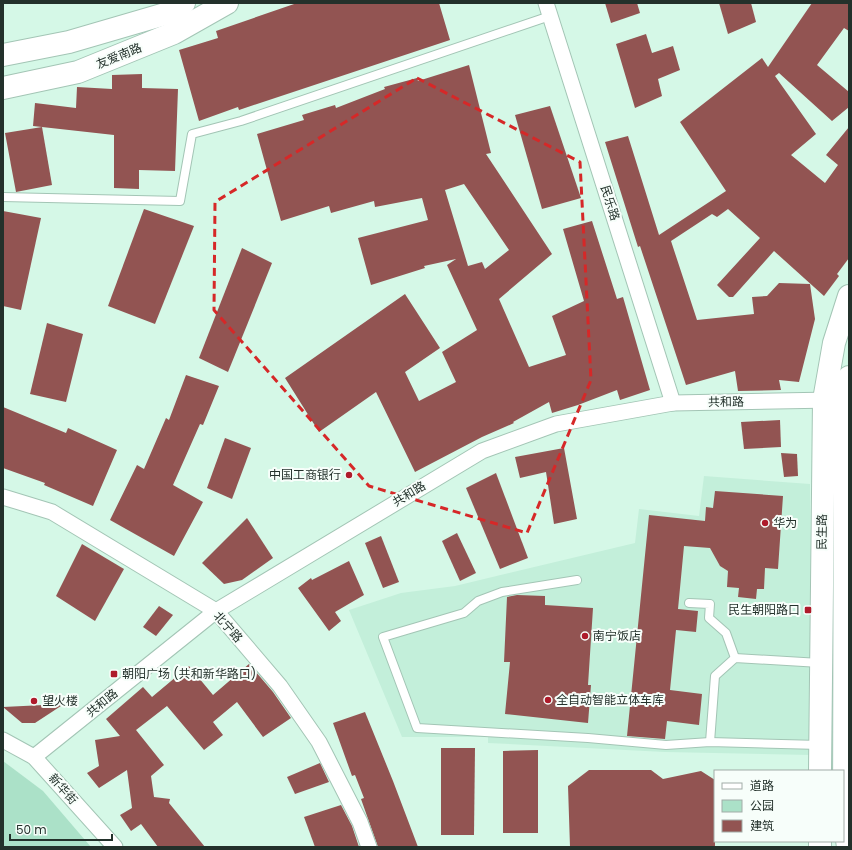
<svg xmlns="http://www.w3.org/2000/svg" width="852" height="850" viewBox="0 0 852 850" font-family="Poppins,'Noto Sans SC',sans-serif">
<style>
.built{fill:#c3efda}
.green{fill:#abe1c8}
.building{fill:#925452;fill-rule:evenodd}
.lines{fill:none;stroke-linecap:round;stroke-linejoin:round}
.service-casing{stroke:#a3c5b5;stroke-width:10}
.minor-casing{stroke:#a3c5b5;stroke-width:17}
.secondary-casing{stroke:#a3c5b5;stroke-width:24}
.primary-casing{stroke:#a3c5b5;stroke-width:24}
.service{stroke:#fff;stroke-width:8}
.minor{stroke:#fff;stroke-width:15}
.secondary{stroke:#fff;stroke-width:22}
.primary{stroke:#fff;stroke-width:22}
.marked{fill:none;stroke:#d62828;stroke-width:3;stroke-dasharray:8 5;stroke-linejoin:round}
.poi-dot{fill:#ae1b2b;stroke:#f7fefa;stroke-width:1.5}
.labels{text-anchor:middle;stroke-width:4;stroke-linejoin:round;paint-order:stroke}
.street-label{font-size:12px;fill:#23312b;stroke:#f7fefa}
.poi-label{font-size:12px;fill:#23312b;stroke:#f7fefa;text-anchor:start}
</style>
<rect width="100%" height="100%" fill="#d5f8e7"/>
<!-- built -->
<path class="built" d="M704,476L810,484L811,755L665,752L488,743V737H402L349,610L401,593L455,586L635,543L639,509L699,516Z"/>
<!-- green -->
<path class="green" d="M3,761L43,791L91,847H3Z"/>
<!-- building -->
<g class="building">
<path d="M297,3H439L450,40L239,110L238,107L199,121L179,50L218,38L216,31Z"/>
<path d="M605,3H637L640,13L611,23Z"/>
<path d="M719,3H751L756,22L728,34Z"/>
<path d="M812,3H849V31L844,28L817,65L849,92V107L832,121L779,73L775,76L816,134L791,155L825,183L838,165L826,155L849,127V258L837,274L839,276L824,296L774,251L733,297H729L717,285L760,238L728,209L717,217L712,214L671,241L697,320L754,314L752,297L767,296L779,283L810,284L815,319L799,382L779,380L781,390L738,391L735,371L686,385L640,246L638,247L605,142L628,136L659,235L726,191L680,122L762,58L768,67Z"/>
<path d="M646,34L652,53L673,46L680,70L658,79L662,96L635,108L616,44Z"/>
<path d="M469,65L491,153L486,154L552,254L499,299L529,367L566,355L552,316L584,301L563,229L592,221L617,299L623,297L650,390L620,400L617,390L578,405L552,413L549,402L513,422L514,423L482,437L415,472L376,392L319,432L285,378L405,294L440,348L405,372L419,401L456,382L442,352L477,330L447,265L456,259L424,266L425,268L371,285L358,238L428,220L422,198L375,207L374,201L331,213L329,206L281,221L257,134L304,120L302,115L335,105L336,108L385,89L384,87L417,78L418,81ZM464,184L509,250L485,269L482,262L468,266L445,190Z"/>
<path d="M142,74V88L178,89L175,171L139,170V189L114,188V135L33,126L35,103L76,108L77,87L112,89V75Z"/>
<path d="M550,106L581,198L542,209L515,115Z"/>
<path d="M42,127L52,185L16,192L5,133Z"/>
<path d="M144,209L194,226L155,324L108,306Z"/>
<path d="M3,211L41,218L21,310L3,306Z"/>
<path d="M242,248L272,263L228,372L199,358Z"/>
<path d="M47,323L83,334L66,402L30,394Z"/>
<path d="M186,375L219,386L203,425L200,424L173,485L203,502L174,556L110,520L137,465L144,469L166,418L169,420Z"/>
<path d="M3,407L66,433L68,428L117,450L93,506L44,485L45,483L3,468Z"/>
<path d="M780,420L781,447L744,449L741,422Z"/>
<path d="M225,438L251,448L232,499L207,488Z"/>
<path d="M564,448L577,519L554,524L546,472L520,478L515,457Z"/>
<path d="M781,453L797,454L798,476L784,477Z"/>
<path d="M496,473L528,558L500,569L466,488Z"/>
<path d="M715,491L783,496L778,569L765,568L764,589H757L756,599L738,597L739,588L727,587L728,571L720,566L710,548L684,546L678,609L698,611L696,632L676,630L670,690L702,694L699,725L667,721L665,739L627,736L649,515L705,521L706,507L713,508Z"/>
<path d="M247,518L273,558L242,580L224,584L202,563Z"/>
<path d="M457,533L476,573L460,581L442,541Z"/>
<path d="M381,536L399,582L383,588L365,543Z"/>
<path d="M82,544L124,569L95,621L56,596Z"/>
<path d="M349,561L364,595L335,612L341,621L329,631L298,588L311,578L312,580Z"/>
<path d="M517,595L545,596V605L593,608L588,685H591L588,723L505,714L510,662H504L507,597Z"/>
<path d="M159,606L173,615L156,636L143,627Z"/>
<path d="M249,664L273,692L291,718L263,737L237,702L213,722L223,735L204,750L167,706L136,730L164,765L151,776L154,797L170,799L169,803L205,847H158L141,824L131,831L120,815L132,808L127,770L99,788L87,773L99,766L95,740L120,736L106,719L143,687L152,697L189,666L213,695Z"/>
<path d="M64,704L35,723H22L3,707Z"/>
<path d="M365,712L393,781L418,847H378L361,799L364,798L355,775L352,776L333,723Z"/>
<path d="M441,748H475L474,835H441Z"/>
<path d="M538,750V833H503V751Z"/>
<path d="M320,763L329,782L295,794L287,777Z"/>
<path d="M589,770H651L663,779L701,771L715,780V847H570L568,786Z"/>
<path d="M341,805L352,826L359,847H315L304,817Z"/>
</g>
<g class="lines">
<!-- service casing -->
<g class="service-casing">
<g id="service">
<path d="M3,197L180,201L192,134L241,121L550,16"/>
<path d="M577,580L502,592L478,601L464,613L383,637L417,728L588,738L666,745L710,742L820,745"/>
<path d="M689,603L710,604L709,618L726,633L735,658"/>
<path d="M710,742L715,676L735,658L820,663"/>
</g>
</g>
<!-- minor casing -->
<g class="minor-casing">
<g id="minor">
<path d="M546,3L673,403"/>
<path d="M3,497L52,512L216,611L280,686L319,742L360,822L369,847"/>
<path d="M3,740L34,757L115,847"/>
<path d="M34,757L216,611L482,451L556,424L673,403L832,400"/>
</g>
</g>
<!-- secondary casing -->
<g class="secondary-casing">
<g id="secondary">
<path d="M820,771L824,400L834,343L849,296"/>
<path d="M820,847V841"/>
<path d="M848,847L844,818L845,400L849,377"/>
</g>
</g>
<!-- primary casing -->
<g class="primary-casing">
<g id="primary">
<path d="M3,55L69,42L165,14L184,3"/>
<path d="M3,88L78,72L174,33L227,3"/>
</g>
</g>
<!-- service -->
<use href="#service" class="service"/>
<!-- minor -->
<use href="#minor" class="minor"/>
<!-- secondary -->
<use href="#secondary" class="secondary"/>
<!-- primary -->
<use href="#primary" class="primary"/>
</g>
<!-- marked area -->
<path class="marked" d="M417,78L580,162L591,380L527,533L369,486L214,310L215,202Z"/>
<!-- markers -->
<g class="poi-dot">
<circle cx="349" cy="475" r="4"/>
<circle cx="765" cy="523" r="4"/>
<rect x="804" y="606" width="8" height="8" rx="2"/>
<circle cx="585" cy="636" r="4"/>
<rect x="110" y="670" width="8" height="8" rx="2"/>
<circle cx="548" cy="700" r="4"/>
<circle cx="34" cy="701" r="4"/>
</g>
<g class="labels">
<!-- street labels -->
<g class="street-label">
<text transform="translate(119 56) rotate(-22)" y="4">友爱南路</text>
<text transform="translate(610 203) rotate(72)" y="4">民乐路</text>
<text transform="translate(726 402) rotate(-1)" y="4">共和路</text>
<text transform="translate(409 494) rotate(-31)" y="4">共和路</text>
<text transform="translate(822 532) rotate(-89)" y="4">民生路</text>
<text transform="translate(228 627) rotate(48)" y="4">北宁路</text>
<text transform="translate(102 703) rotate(-39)" y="4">共和路</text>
<text transform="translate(63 789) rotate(48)" y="4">新华街</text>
</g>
<!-- poi labels -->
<g class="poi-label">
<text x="341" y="479" text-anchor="end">中国工商银行</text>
<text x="773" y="527">华为</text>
<text x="800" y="614" text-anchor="end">民生朝阳路口</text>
<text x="593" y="640">南宁饭店</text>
<text x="122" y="678">朝阳广场 (共和新华路口)</text>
<text x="556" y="704">全自动智能立体车库</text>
<text x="42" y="705">望火楼</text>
</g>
</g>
<!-- border -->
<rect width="852" height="850" fill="none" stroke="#23312b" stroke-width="8"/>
<!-- legend -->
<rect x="714" y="770" width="130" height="72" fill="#f7fefa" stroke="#a2aca7"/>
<rect x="722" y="783" width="20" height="6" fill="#ffffff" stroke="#a2aca7"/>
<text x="750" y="790" font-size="12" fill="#23312b">道路</text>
<rect x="722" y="800" width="20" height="12" fill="#abe1c8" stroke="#a2aca7"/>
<text x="750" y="810" font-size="12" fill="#23312b">公园</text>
<rect x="722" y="820" width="20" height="12" fill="#925452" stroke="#a2aca7"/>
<text x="750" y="830" font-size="12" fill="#23312b">建筑</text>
<!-- scale -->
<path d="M10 834v6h102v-6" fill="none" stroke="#23312b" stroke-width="2"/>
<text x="16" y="834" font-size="12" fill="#23312b" stroke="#f7fefa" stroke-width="3" paint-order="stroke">50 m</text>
</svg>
